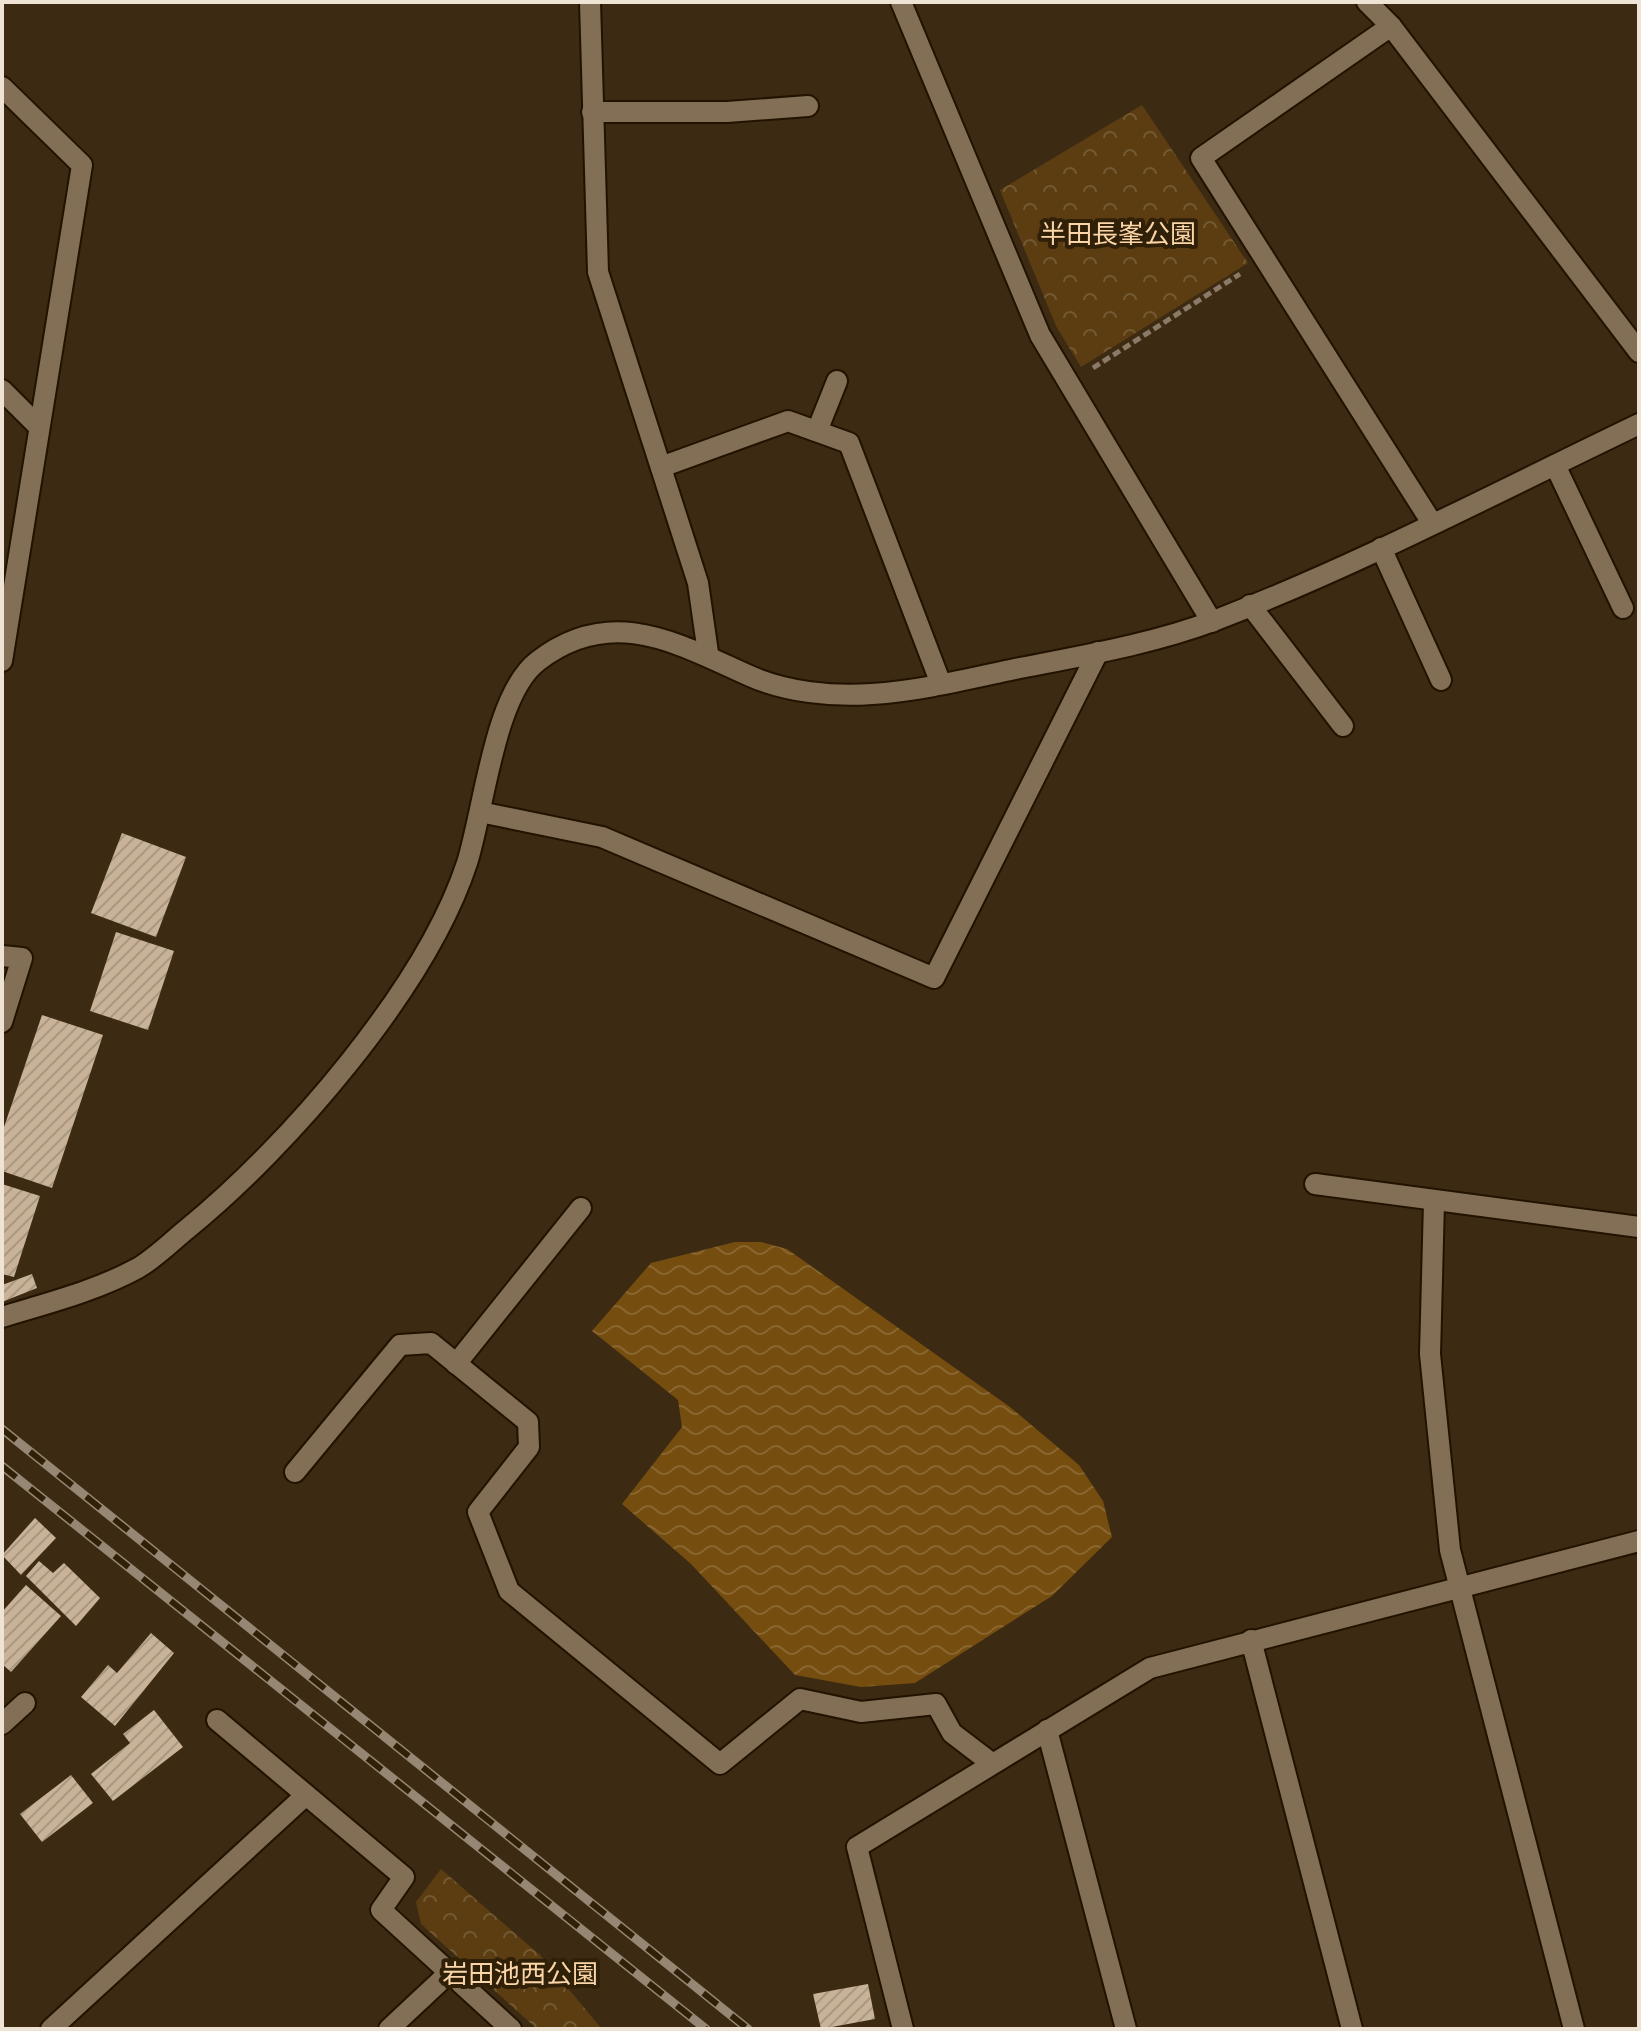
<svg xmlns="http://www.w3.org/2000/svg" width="1641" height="2031" viewBox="0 0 1641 2031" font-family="'Work Sans','Noto Sans JP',sans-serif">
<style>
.park{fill:url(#park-crowns)}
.water{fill:url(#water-waves)}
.building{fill:url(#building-hatch)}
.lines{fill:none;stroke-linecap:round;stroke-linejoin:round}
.street-casing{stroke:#221200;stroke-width:24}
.path{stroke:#8a7a67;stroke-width:5;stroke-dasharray:8 4;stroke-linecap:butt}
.street{stroke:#836f55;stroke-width:20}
.rail-casing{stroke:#968774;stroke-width:9}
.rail{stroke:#312008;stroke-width:6;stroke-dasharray:18;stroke-linecap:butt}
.labels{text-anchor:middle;stroke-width:8;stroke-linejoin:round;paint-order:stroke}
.park-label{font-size:26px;fill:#fad5a7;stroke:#312008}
</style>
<defs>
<pattern id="park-crowns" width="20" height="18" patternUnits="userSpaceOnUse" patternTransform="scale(2)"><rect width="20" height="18" fill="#5b3d11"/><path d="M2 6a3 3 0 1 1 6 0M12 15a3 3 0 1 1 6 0" fill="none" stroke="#735933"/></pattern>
<pattern id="water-waves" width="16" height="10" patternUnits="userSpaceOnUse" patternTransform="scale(2)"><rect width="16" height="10" fill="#754d0e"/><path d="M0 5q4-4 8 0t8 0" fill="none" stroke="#896630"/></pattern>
<pattern id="building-hatch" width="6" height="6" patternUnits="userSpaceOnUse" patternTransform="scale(2)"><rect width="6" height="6" fill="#c9b398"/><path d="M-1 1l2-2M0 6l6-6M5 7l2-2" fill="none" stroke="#a99782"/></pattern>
</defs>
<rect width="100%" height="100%" fill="#3c2a12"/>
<!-- park -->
<g class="park">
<path d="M1142,105L1248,263L1081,367L1056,326L1000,190Z"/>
<path d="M441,1869L540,1955L602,2029H537L421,1924L416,1902Z"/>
</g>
<!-- water -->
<path class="water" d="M735,1242H761L787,1249L1010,1407L1079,1465L1103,1501L1112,1537L1052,1596L915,1683L861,1687L795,1675L691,1564L622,1504L682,1427L678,1400L592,1331L651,1263Z"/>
<!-- building -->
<g class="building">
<path d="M122,833L186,857L156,937L91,913Z"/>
<path d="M116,932L174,951L148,1030L90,1011Z"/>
<path d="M42,1015L103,1035L52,1188L2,1171V1133Z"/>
<path d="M2,1184L40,1196L14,1277L2,1274Z"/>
<path d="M32,1274L37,1288L2,1302V1285Z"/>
<path d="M35,1518L56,1538L21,1575L2,1555Z"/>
<path d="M39,1561L53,1573L64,1563L100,1598L76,1626L26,1576Z"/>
<path d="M26,1585L61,1616L11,1672L2,1664V1612Z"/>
<path d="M151,1633L174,1653L115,1726L81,1697L108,1665L117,1673Z"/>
<path d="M154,1710L183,1747L113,1801L91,1774L130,1743L123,1734Z"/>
<path d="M71,1775L93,1803L42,1842L20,1814Z"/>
<path d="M868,1984L875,2019L821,2029L813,1994Z"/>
</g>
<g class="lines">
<!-- street casing -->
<g class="street-casing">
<g id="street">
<path d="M590,2L598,272L698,583L708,653"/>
<path d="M901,2L1040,335L1212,622"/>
<path d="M1367,2L1391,26L1639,352"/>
<path d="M1391,26L1201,158L1432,523"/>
<path d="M2,87L82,165L2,661"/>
<path d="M592,112H727L808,106"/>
<path d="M2,390L38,426"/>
<path d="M817,431L837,381"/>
<path d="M1555,465L1623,608"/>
<path d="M661,467L788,421L849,443L941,684"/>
<path d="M1381,548L1441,680"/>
<path d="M1250,605L1343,726"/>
<path d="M480,812L602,837L934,978L1098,652"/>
<path d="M2,956L22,958L2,1022"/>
<path d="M1315,1184L1639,1227"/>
<path d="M1434,1202L1430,1354L1450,1550L1574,2029"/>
<path d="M2,1317C48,1303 96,1291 138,1268C155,1258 171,1242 187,1229C288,1147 426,988 467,863C484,810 494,694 538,661C612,604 678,644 750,676C786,692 833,697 872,694C920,691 968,679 1015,669C1081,656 1153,644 1216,620C1361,564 1499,491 1639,424"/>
<path d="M456,1364L581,1208"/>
<path d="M295,1472L400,1345L431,1343L528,1422L529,1447L478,1512L509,1591L720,1764L800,1699L861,1712L936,1704L952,1733L990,1762"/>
<path d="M1251,1640L1352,2029"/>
<path d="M217,1720L404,1877L381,1910L511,2029"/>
<path d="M2,1724L25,1703"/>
<path d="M1047,1730L1126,2029"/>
<path d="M51,2029L306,1795"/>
<path d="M389,2029L450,1972"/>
<path d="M903,2029L857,1847L1150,1668L1639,1541"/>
</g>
</g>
<!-- path -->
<path class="path" d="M1093,368L1240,274"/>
<!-- street -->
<use href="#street" class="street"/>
<!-- rail casing -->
<g class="rail-casing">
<g id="rail">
<path d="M2,1429L748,2029"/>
<path d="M2,1466L706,2029"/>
</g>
</g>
<!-- rail -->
<use href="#rail" class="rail"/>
</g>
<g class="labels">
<!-- park labels -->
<g class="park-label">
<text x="1118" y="243">半田長峯公園</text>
<text x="520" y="1983">岩田池西公園</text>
</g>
</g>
<!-- border -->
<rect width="1641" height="2031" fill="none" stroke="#efe3d5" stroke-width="8"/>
</svg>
